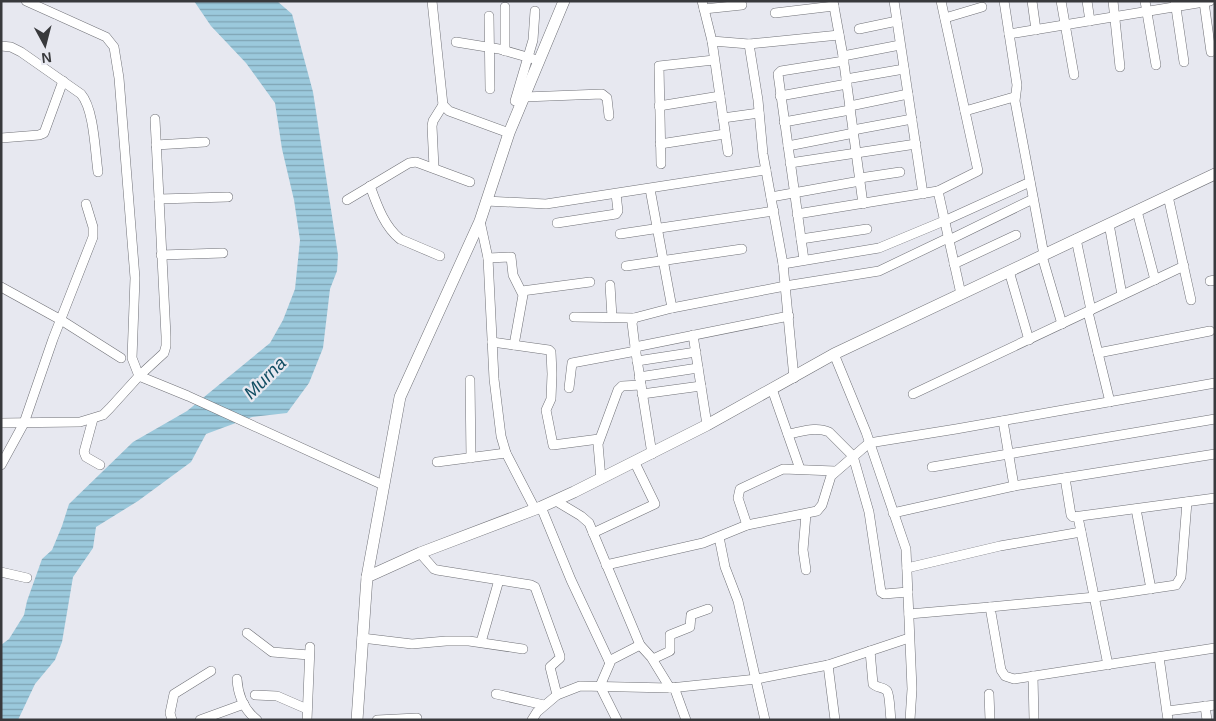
<svg xmlns="http://www.w3.org/2000/svg" width="1216" height="721" viewBox="0 0 1216 721" font-family="Helvetica,sans-serif">
<style>
.water{fill:url(#water-rules)}
.lines{fill:none;stroke-linecap:round;stroke-linejoin:round}
.minor-casing{stroke:#707177;stroke-width:10}
.major-casing{stroke:#707177;stroke-width:12}
.minor{stroke:#fff;stroke-width:9}
.major{stroke:#fff;stroke-width:11}
.labels{text-anchor:middle;stroke-width:4.5;stroke-linejoin:round;paint-order:stroke}
.water-label{font-size:18px;font-style:italic;fill:#124e63;stroke:#e7e8f0}
</style>
<defs>
<pattern id="water-rules" width="6" height="5" patternUnits="userSpaceOnUse" patternTransform="scale(1.25)"><rect width="6" height="5" fill="#9bc9dc"/><path d="M0 2.5h6" fill="none" stroke="#7fa4b4"/></pattern>
</defs>
<rect width="100%" height="100%" fill="#e7e8f0"/>
<!-- water -->
<path class="water" d="M194,1H277L292,14L313,92L338,255L337,271L330,289L323,348L309,383L287,413L252,417L206,434L191,462L138,501L96,527L93,548L73,577L62,642L55,660L35,684L18,720H1V645L9,639L24,615L27,601L42,559L52,550L62,526L69,504L133,442L187,411L270,343L283,320L295,289L300,240L294,200L282,149L275,103L246,63L211,26Z"/>
<g class="lines">
<!-- minor casing -->
<g class="minor-casing">
<g id="minor">
<path d="M26,1L106,37L114,47L119,78L135,278L132,358L139,376L188,396L383,485"/>
<path d="M432,1L443,105L449,111L509,133"/>
<path d="M702,1L712,41L749,44L758,100L763,154L783,264L794,378"/>
<path d="M833,1L843,56L863,204"/>
<path d="M894,1L923,194"/>
<path d="M941,1L978,171L938,191L961,294"/>
<path d="M1004,1L1017,85L1015,101L1044,255"/>
<path d="M1032,1L1036,30"/>
<path d="M1061,1L1074,75"/>
<path d="M1087,1L1090,21"/>
<path d="M1113,1L1120,67"/>
<path d="M1145,1L1156,65"/>
<path d="M1175,1L1184,62"/>
<path d="M1204,2L1211,52"/>
<path d="M704,9L742,5"/>
<path d="M775,13L834,6"/>
<path d="M489,16L490,89"/>
<path d="M945,18L982,7"/>
<path d="M859,29L897,21"/>
<path d="M1009,34L1210,1"/>
<path d="M712,41L728,152"/>
<path d="M456,42L499,49L534,59"/>
<path d="M749,44L839,35"/>
<path d="M1,46L11,47L21,52L81,94C94,109 95,151 98,172"/>
<path d="M505,51V7"/>
<path d="M843,56L900,45"/>
<path d="M846,79L904,69"/>
<path d="M780,96L847,84"/>
<path d="M524,97L602,94L607,98L609,116"/>
<path d="M515,101L533,40L535,11"/>
<path d="M659,106L720,96"/>
<path d="M850,106L908,94"/>
<path d="M965,111L1014,97"/>
<path d="M723,118L759,113"/>
<path d="M784,122L850,110"/>
<path d="M853,130L912,119"/>
<path d="M1,138L39,135L44,133L63,81"/>
<path d="M660,144L725,134"/>
<path d="M156,145L205,142"/>
<path d="M788,146L854,133"/>
<path d="M790,163L916,144"/>
<path d="M661,164L659,66L714,60"/>
<path d="M434,168L432,126L433,121L443,105"/>
<path d="M860,178L900,172"/>
<path d="M370,186C377,205 384,226 400,239L440,256"/>
<path d="M650,189L672,308"/>
<path d="M1168,196L1191,300"/>
<path d="M771,197L860,181"/>
<path d="M159,199L228,197"/>
<path d="M347,200L409,163L416,162L470,182"/>
<path d="M486,201L546,204L766,170"/>
<path d="M1137,211L1155,280"/>
<path d="M797,214L938,191"/>
<path d="M480,221L488,258L494,379L501,436L506,453L535,509"/>
<path d="M557,223L616,214L618,211L616,194"/>
<path d="M1109,224L1122,295"/>
<path d="M620,234L774,211"/>
<path d="M801,239L867,229"/>
<path d="M1076,239L1091,310"/>
<path d="M949,240L1033,199"/>
<path d="M161,255L223,253"/>
<path d="M1042,256L1062,324"/>
<path d="M488,258L511,257L513,275L523,295L514,345"/>
<path d="M804,260L778,74L781,71L844,61"/>
<path d="M783,264L879,248L944,221L1030,182"/>
<path d="M954,264L1016,235"/>
<path d="M626,266L742,249"/>
<path d="M1009,271L1029,340"/>
<path d="M1210,281L1215,280"/>
<path d="M610,285L612,317"/>
<path d="M1,287L61,320L121,358"/>
<path d="M522,291L590,282"/>
<path d="M1088,312L1110,402"/>
<path d="M574,317L634,318"/>
<path d="M693,335L707,425"/>
<path d="M492,342L549,350L551,352L552,374L551,399L546,410L553,445L599,439"/>
<path d="M635,347L789,316"/>
<path d="M1098,353L1210,331"/>
<path d="M834,354L866,432L906,549L912,689L910,720"/>
<path d="M637,361L696,352"/>
<path d="M639,377L698,368"/>
<path d="M470,380L471,458"/>
<path d="M569,388L572,363L636,351"/>
<path d="M772,389L800,469"/>
<path d="M642,394L701,386"/>
<path d="M913,394L1184,266"/>
<path d="M93,419L84,452L86,457L100,465"/>
<path d="M1003,421L1014,486"/>
<path d="M1,423L80,422L103,415L110,408L139,376L164,353L166,346V336L155,119"/>
<path d="M788,434C801,432 816,426 829,432L853,456L869,512L881,592L884,594L908,592"/>
<path d="M652,454L635,347L632,323L634,318L672,308L785,286L879,271L948,238"/>
<path d="M437,462L506,453"/>
<path d="M1,465L24,423L53,339L93,237V227L86,204"/>
<path d="M932,467L1215,419"/>
<path d="M1065,478L1071,515L1073,517L1215,498"/>
<path d="M601,479L598,444L618,390L622,386L641,385"/>
<path d="M556,501L581,516L589,523L640,645L651,657L670,688"/>
<path d="M1187,502L1181,577L1176,585L1095,597L990,607L1001,670L1005,676L1014,679L1215,648"/>
<path d="M541,507L571,580L610,663L600,686L617,720"/>
<path d="M1136,509L1151,589"/>
<path d="M893,513L1014,486L1215,454"/>
<path d="M1078,517L1108,665"/>
<path d="M747,525L738,498L740,489L783,469L835,471"/>
<path d="M593,533L655,504L635,463"/>
<path d="M719,537L725,567L738,601L765,720"/>
<path d="M420,553L434,569L437,570L531,585L535,587L560,656V658L550,667L557,695"/>
<path d="M606,565L703,543L747,525L817,511L822,505L831,476L869,443L956,429L1215,383"/>
<path d="M907,568L1000,546L1081,532"/>
<path d="M806,570L803,550L806,514"/>
<path d="M1,572L27,578"/>
<path d="M909,614L990,607"/>
<path d="M247,633L272,652L309,655"/>
<path d="M362,638L412,644L446,641H469L523,649"/>
<path d="M481,642L499,580"/>
<path d="M870,651L873,684C877,688 884,687 887,691C890,695 890,714 891,720"/>
<path d="M1159,657L1168,720"/>
<path d="M653,659L670,651V635L690,627L691,615L708,609"/>
<path d="M609,661L640,645"/>
<path d="M828,665L835,720"/>
<path d="M1033,676L1034,720"/>
<path d="M237,679C238,695 243,709 257,720"/>
<path d="M674,687L686,720"/>
<path d="M496,694L544,705"/>
<path d="M989,694L990,720"/>
<path d="M255,695L277,696L307,709"/>
<path d="M1205,706L1207,720"/>
<path d="M1167,711L1215,705"/>
<path d="M172,720L170,713L174,694L211,671"/>
<path d="M200,720L244,704"/>
<path d="M307,720L310,647"/>
<path d="M377,720L417,718"/>
<path d="M532,720L537,712L557,695L580,686L670,688L757,679L828,665L909,638"/>
</g>
</g>
<!-- major casing -->
<g class="major-casing">
<g id="major">
<path d="M367,577L400,397L480,221L509,133L564,1"/>
<path d="M357,720L367,577L420,553L541,507L574,492L707,425L834,354L1215,174"/>
</g>
</g>
<!-- minor -->
<use href="#minor" class="minor"/>
<!-- major -->
<use href="#major" class="major"/>
</g>
<g class="labels">
<!-- water labels -->
<g class="water-label">
<text transform="translate(265 378) rotate(-45)" y="6">Murna</text>
</g>
</g>
<!-- border -->
<rect width="1216" height="721" fill="none" stroke="#38393c" stroke-width="5"/>
<!-- north arrow -->
<g transform="translate(45 45) rotate(173)" stroke="#e7e8f0" stroke-width="4" paint-order="stroke">
<path d="M0-4L9 19L0 12L-9 19Z" fill="#38393c"/>
<text y="-8" font-size="14" font-weight="bold" text-anchor="middle" fill="#38393c">N</text>
</g>
</svg>
